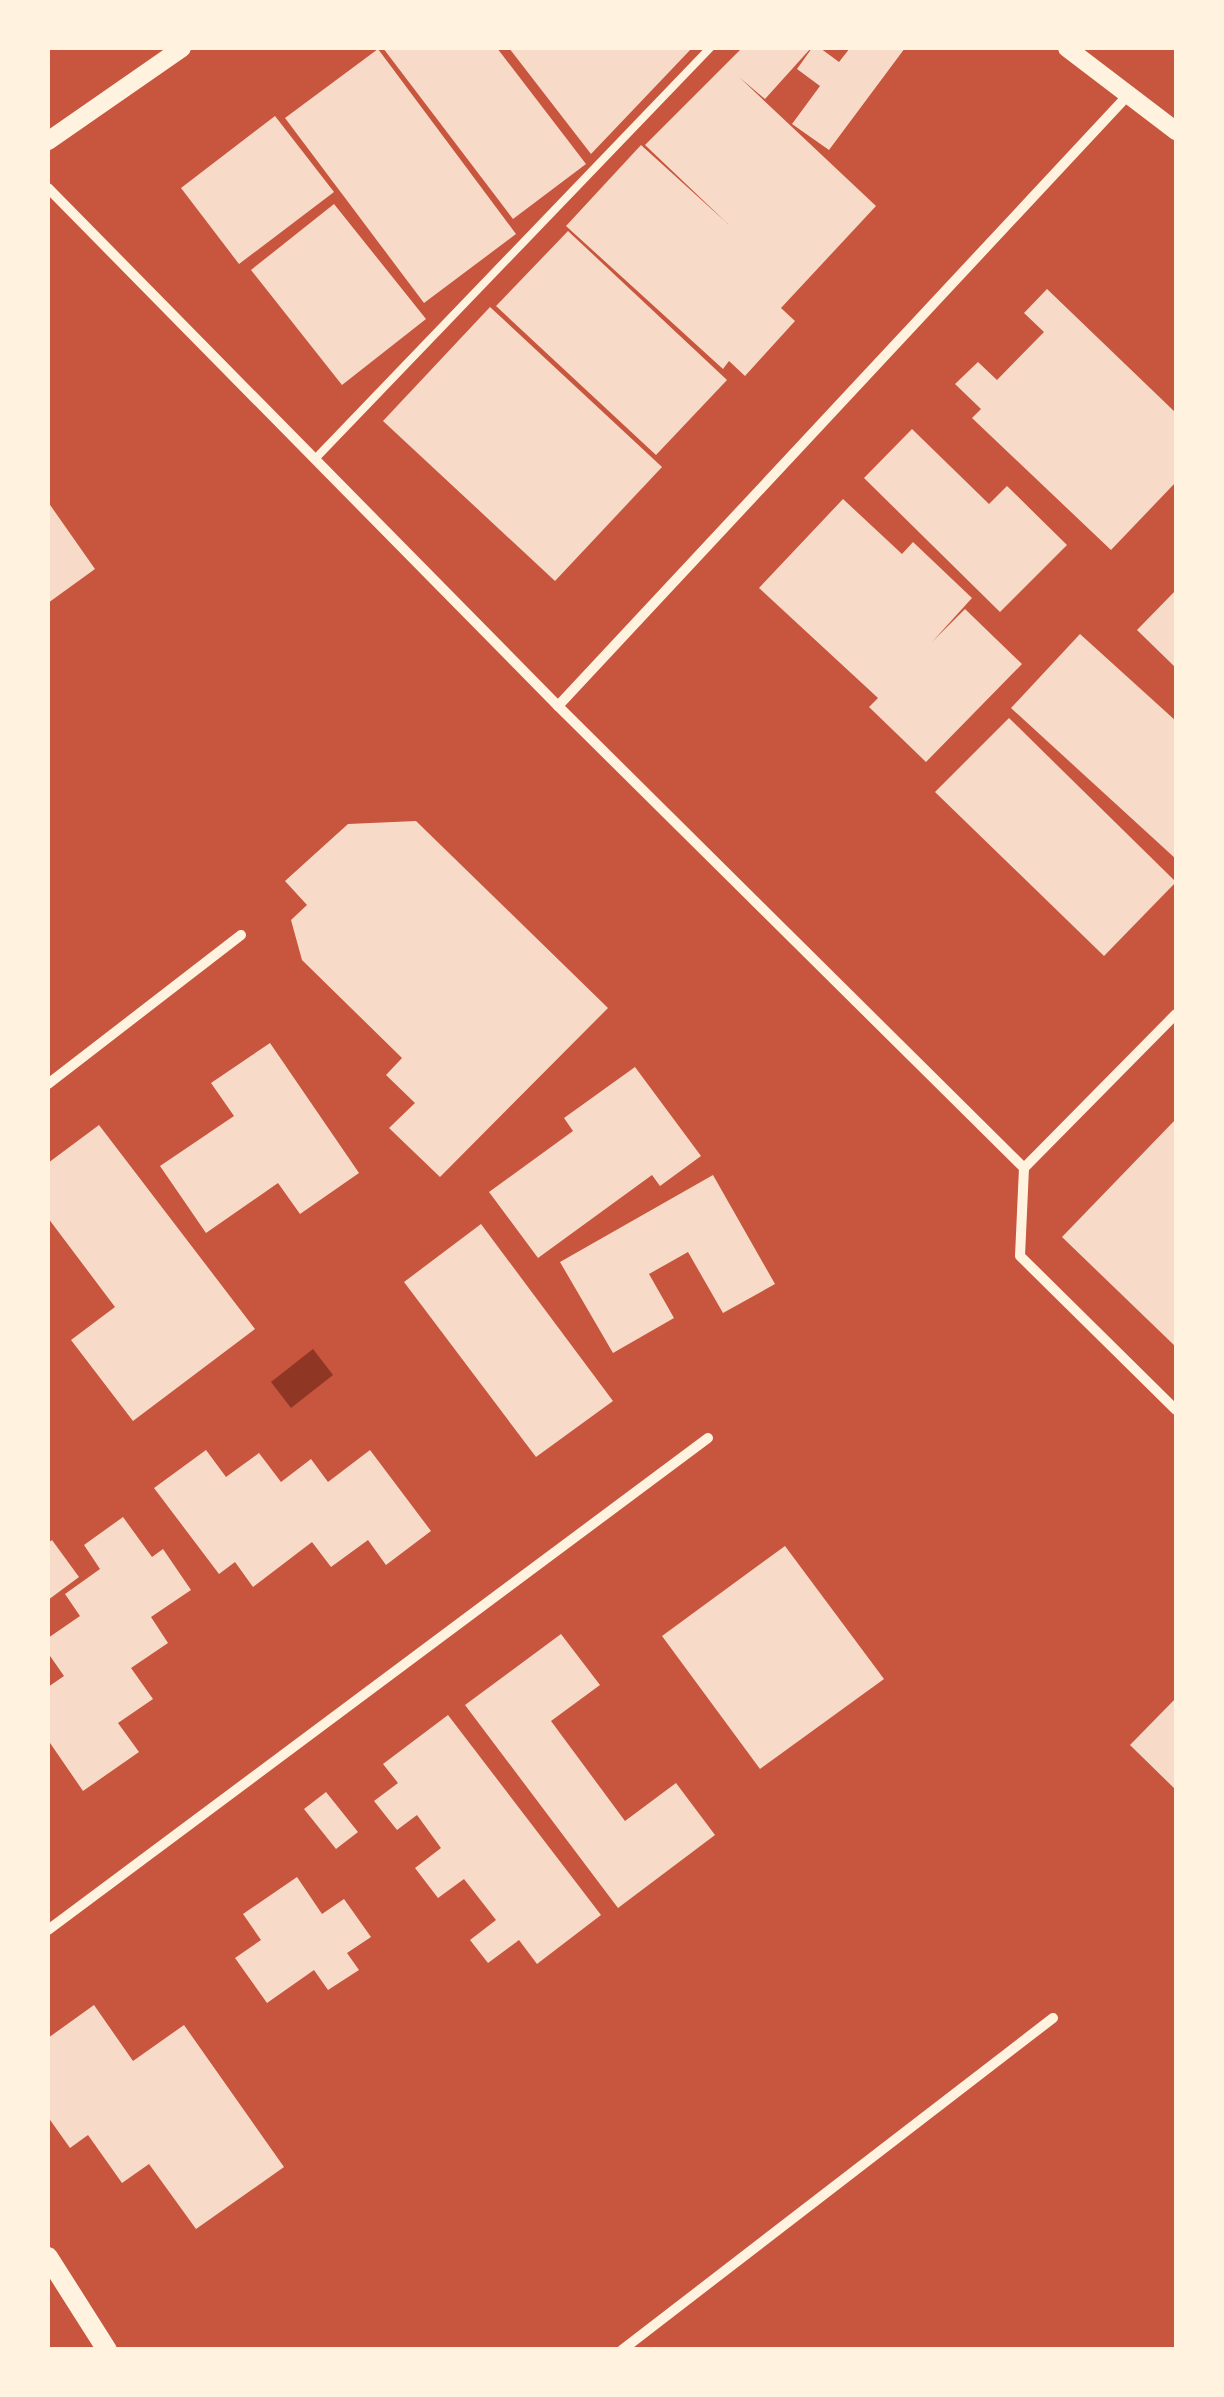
<svg xmlns="http://www.w3.org/2000/svg" width="1224" height="2397" viewBox="0 0 1224 2397" font-family="Overpass,sans-serif">
<style>
.water{fill:#8f3625}
.building{fill:#f7dbc8}
.lines{fill:none;stroke-linecap:round;stroke-linejoin:round}
.service{stroke:#fff3e0;stroke-width:8}
.minor{stroke:#fff3e0;stroke-width:10}
.tertiary{stroke:#fff3e0;stroke-width:18}
.secondary{stroke:#fff3e0;stroke-width:20}
</style>
<rect width="100%" height="100%" fill="#c8553d"/>
<!-- water -->
<path class="water" d="M313,1349L333,1375L291,1408L271,1382Z"/>
<!-- building -->
<g class="building">
<path d="M383,48H497L586,164L513,219Z"/>
<path d="M509,48H692L591,154Z"/>
<path d="M742,48H811L765,99L739,77L876,206L781,308L795,321L745,376L729,361L723,369L566,226L641,145L728,224L645,145Z"/>
<path d="M812,48H820L839,62L850,48H905L829,150L792,124L820,86L797,69Z"/>
<path d="M378,49L516,234L424,303L285,118Z"/>
<path d="M275,116L334,192L239,264L181,188Z"/>
<path d="M334,204L426,319L342,385L251,270Z"/>
<path d="M568,231L727,380L656,455L496,306Z"/>
<path d="M1047,289L1176,413V482L1111,550L972,418L981,409L955,384L978,362L997,380L1044,332L1024,313Z"/>
<path d="M490,307L662,467L555,581L383,421Z"/>
<path d="M912,429L989,504L1007,486L1067,545L1000,612L864,478Z"/>
<path d="M843,499L902,554L913,542L972,598L932,642L965,609L1022,664L926,762L869,707L878,698L759,588Z"/>
<path d="M48,502L95,569L48,603Z"/>
<path d="M1176,590V668L1137,630Z"/>
<path d="M1080,634L1176,721V859L1011,708Z"/>
<path d="M1009,718L1176,882L1104,956L935,792Z"/>
<path d="M416,821L608,1008L440,1177L389,1128L415,1103L386,1075L402,1058L302,960L291,920L307,905L285,881L348,824Z"/>
<path d="M270,1043L359,1173L300,1214L278,1183L206,1233L160,1166L234,1116L211,1083Z"/>
<path d="M635,1067L701,1156L660,1186L652,1175L538,1258L489,1192L573,1131L564,1118Z"/>
<path d="M1176,1119V1347L1062,1237Z"/>
<path d="M99,1125L255,1329L133,1421L71,1340L115,1307L48,1218V1163Z"/>
<path d="M713,1175L775,1284L723,1313L688,1252L649,1274L674,1318L613,1353L560,1262Z"/>
<path d="M481,1224L613,1401L536,1457L404,1282Z"/>
<path d="M206,1450L226,1477L259,1453L281,1482L311,1459L328,1482L370,1450L431,1531L386,1565L368,1540L331,1567L312,1542L253,1587L235,1562L219,1574L154,1488Z"/>
<path d="M123,1517L152,1557L163,1549L191,1590L151,1617L168,1643L131,1668L153,1699L118,1723L139,1752L83,1791L48,1740V1687L64,1676L48,1653V1638L80,1616L65,1594L100,1569L84,1545Z"/>
<path d="M52,1540L79,1577L48,1600V1543Z"/>
<path d="M785,1546L884,1679L760,1769L662,1636Z"/>
<path d="M561,1634L600,1685L551,1721L625,1821L676,1783L715,1835L618,1908L465,1705Z"/>
<path d="M1176,1698V1790L1130,1745Z"/>
<path d="M448,1715L601,1915L537,1964L519,1940L488,1963L470,1940L496,1920L464,1879L438,1898L415,1868L441,1848L417,1815L397,1830L374,1801L398,1783L383,1764Z"/>
<path d="M326,1792L358,1832L336,1849L304,1809Z"/>
<path d="M297,1877L322,1914L344,1899L371,1937L347,1953L359,1970L328,1990L314,1970L267,2003L235,1958L261,1940L243,1914Z"/>
<path d="M94,2005L133,2061L184,2025L284,2167L196,2229L149,2164L122,2183L88,2135L70,2148L48,2117V2038Z"/>
</g>
<g class="lines">
<!-- service -->
<path class="service" d="M315,459L710,48"/>
<!-- minor -->
<g class="minor">
<path d="M48,188L558,706L1024,1168L1020,1256L1176,1410"/>
<path d="M558,706L1129,94"/>
<path d="M48,1084L241,935"/>
<path d="M1024,1168L1176,1014"/>
<path d="M48,1930L708,1438"/>
<path d="M622,2350L1053,2018"/>
</g>
<!-- tertiary -->
<g class="tertiary">
<path d="M1067,48L1176,131"/>
<path d="M48,141L182,48"/>
</g>
<!-- secondary -->
<path class="secondary" d="M48,2257L107,2350"/>
</g>
<!-- border -->
<rect width="1224" height="2397" fill="none" stroke="#fff3e0" stroke-width="100"/>
</svg>
